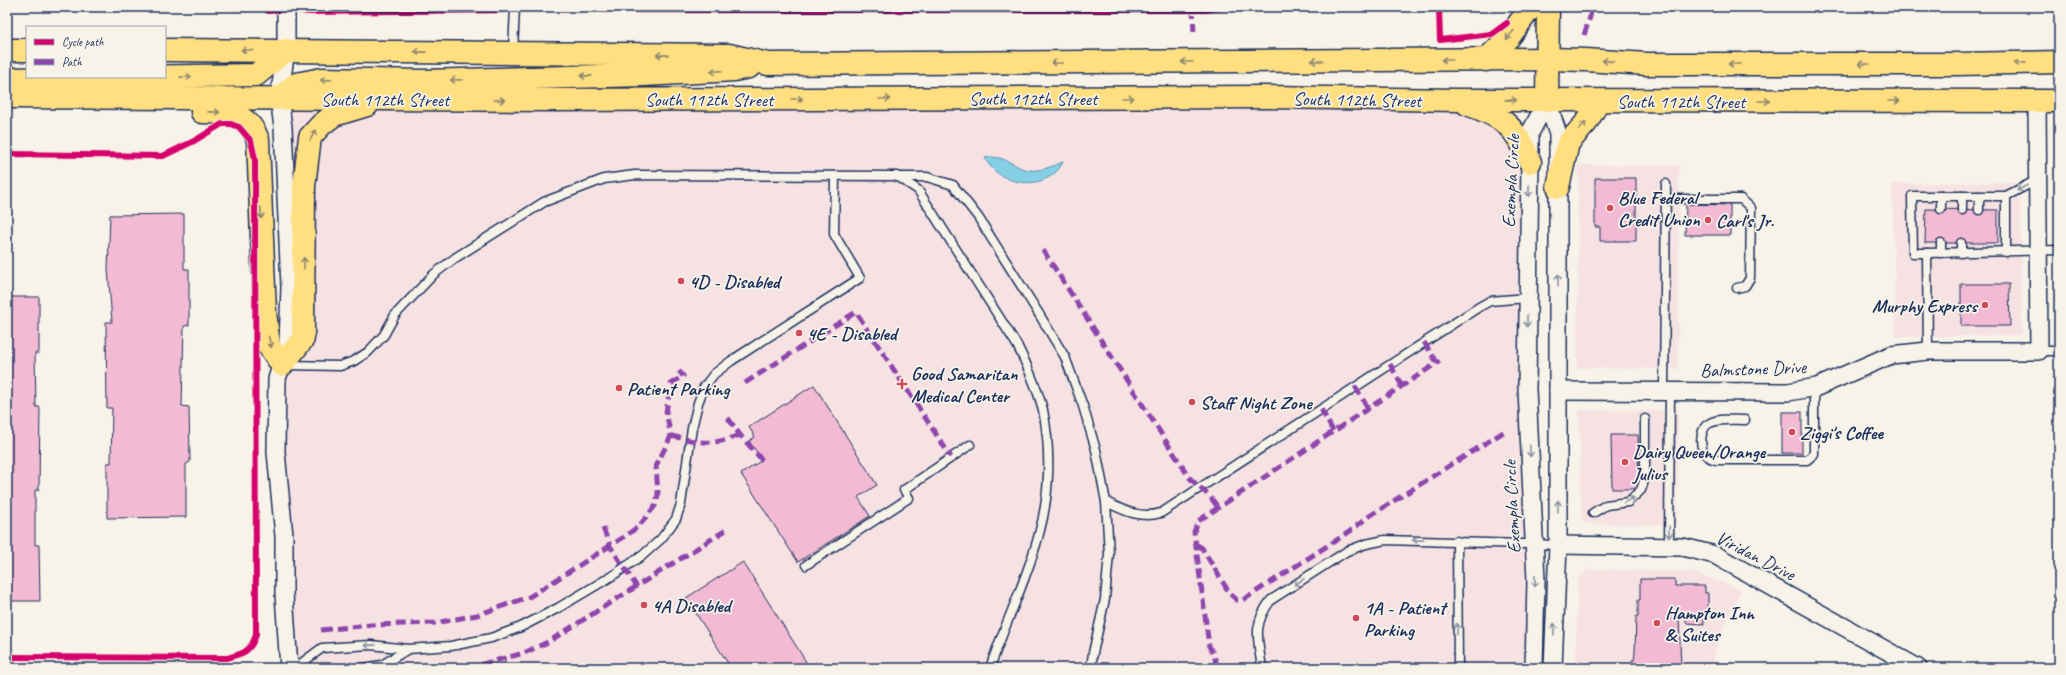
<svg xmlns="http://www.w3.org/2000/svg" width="2066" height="675" viewBox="0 0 2066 675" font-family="Caveat,sans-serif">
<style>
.built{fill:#f6e2e2}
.water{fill:#85d0e5;stroke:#5b90af}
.building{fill:#f3bbd3;stroke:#1b2f5e}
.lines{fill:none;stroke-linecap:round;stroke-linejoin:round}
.lane-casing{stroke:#1b2f5e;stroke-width:11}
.street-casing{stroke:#1b2f5e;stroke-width:20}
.primary-casing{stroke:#1b2f5e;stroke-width:25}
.lane{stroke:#f7f3e8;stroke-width:8}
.street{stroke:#f7f3e8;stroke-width:17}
.primary{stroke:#ffdf80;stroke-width:22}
.quiet{stroke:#8e44ad;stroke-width:5;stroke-dasharray:10 5;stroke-linecap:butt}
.cycleway-casing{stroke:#f7f3e8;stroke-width:8}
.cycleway{stroke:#d6006c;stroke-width:6}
.oneway{stroke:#8d876f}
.oneway2{stroke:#8991a3}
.poi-dot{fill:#d1495b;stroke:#f7f3e8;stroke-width:1.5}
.labels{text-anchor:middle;stroke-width:3.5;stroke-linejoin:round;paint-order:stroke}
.street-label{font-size:19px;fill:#1b2f5e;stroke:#f7f3e8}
.poi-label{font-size:19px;font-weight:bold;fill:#1b2f5e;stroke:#f7f3e8;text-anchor:start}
</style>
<rect width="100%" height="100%" fill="#f7f3e8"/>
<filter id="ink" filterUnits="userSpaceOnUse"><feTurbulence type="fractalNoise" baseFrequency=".025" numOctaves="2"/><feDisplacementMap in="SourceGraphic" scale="8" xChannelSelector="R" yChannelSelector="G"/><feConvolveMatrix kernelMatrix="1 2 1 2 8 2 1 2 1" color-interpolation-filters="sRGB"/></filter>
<g filter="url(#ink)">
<!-- built -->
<g class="built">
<path d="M279,98L1458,100L1507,122L1530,162L1534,668H289L282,365L288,344Z"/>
<path d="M1578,165L1679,166L1678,369L1577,368Z"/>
<path d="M2020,182L2022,335L1896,337L1892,184Z"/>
<path d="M1579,410L1678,411L1677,525L1584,524L1581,512Z"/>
<path d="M1588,569L1693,572L1741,590L1719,639L1711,668H1575L1578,579Z"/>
</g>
<!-- water -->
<path class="water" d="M990,157C1001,157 1008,161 1017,166C1033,175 1048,168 1063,162C1048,193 999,187 985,158Z"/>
<!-- building -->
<g class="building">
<path d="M1595,178H1636V241H1600V227H1595Z"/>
<path d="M1686,204L1730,205V235H1685Z"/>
<path d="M1926,209L1998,210V243H1925Z"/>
<path d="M184,214V269H189V325L184,326L182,406L189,407L190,462L186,464V517L107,518V463H111L112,408H107L106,322H112L108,269L110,215Z"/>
<path d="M1961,284H2009L2010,326H1961Z"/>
<path d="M7,297H39V353H35L36,407H40L39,490H35V545H39L40,601H7Z"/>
<path d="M814,385L877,485L858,497L870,516L798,562L741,474L762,460L749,441L755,437L749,427Z"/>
<rect x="1782" y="412" width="20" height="41"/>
<path d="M1611,435H1638L1639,489H1612Z"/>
<path d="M743,562L810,668H731L686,598Z"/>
<path d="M1640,579H1675V586H1705V593H1708V617H1704V624L1686,623V617H1679L1681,668H1632V660H1634L1635,652L1636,616H1638V600H1640Z"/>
</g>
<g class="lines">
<!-- lane casing -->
<g class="lane-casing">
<g id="lane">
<path d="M513,52L515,7"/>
<path d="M897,177H927L953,185L978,217L1039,314L1065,357L1083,406L1096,450L1106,502L1109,554L1105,599L1093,653L1091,668"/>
<path d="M1941,196V209"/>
<path d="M1962,196V210"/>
<path d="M1666,199H1741L1751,208L1750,278L1745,286L1737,288"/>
<path d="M1979,210V196"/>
<path d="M2006,252V196"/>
<path d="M1927,253L2059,250"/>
<path d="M1941,253V243"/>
<path d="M1961,253V243"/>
<path d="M1928,351L1927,253H1913L1912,196H2006L2037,180"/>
<path d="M2039,351H2059"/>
<path d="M285,365L340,366L354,361L368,352L384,335L395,315L434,274L455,258L544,202L604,179L635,175L897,176L918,190L1017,345C1027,365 1037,387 1043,410C1051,449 1050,495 1039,534C1027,580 1005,623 990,668"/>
<path d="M1664,391L1666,184"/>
<path d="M1745,420C1734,420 1720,418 1710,423C1700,427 1699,446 1705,454C1708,457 1712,459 1716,460H1807L1814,454V387"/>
<path d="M1106,502C1125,511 1140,519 1161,513L1479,307L1490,301L1527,298"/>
<path d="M1593,513L1606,505L1628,502L1641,490L1645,478V419"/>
<path d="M1457,541L1458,668"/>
<path d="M1669,546L1670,391"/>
<path d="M806,565L909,498L904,490L970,445"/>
<path d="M295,668L322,648L371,645L408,649L451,646L491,638L521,627L558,608L612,576L643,555L661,539L676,519L681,504L692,428L698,403L704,387L714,374L731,361L860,278L834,234L835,176"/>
<path d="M362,668L382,665L408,649"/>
<path d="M1262,668C1258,639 1252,625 1271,600L1347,551L1366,544L1385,540L1558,545"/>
</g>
</g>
<!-- street casing -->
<g class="street-casing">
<g id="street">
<path d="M286,7V50L279,98L283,127L290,287L288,344L277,379L276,452L284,536V594L289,668"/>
<path d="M1547,101L1558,134V545L1553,668"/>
<path d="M1558,391L1788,392L1817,387L1891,355L1928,351H2039L2037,101"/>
<path d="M1558,545L1683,547L1715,555L1918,668"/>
<path d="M1534,668L1536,580L1527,389L1530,162V133L1547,101"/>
</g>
</g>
<!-- primary casing -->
<g class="primary-casing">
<g id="primary">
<path d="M7,50H27"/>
<path d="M165,50L729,55L768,64L1548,59L1586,60L1647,64H1957L2059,62"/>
<path d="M1486,60L1509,37L1531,7"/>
<path d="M7,79L256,75L286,50"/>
<path d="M7,97L556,100L1267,97L1458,100L2059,101"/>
<path d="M279,98L296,84L322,79L422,81L644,75L734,70L749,67"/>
<path d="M1547,101L1548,7"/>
<path d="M1467,104C1502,116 1517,127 1530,162"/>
<path d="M202,112C228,112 248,112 258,140L265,312L269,346L282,365L303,339L304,186L310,137L322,124L334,115L367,105"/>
<path d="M1558,187L1568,143L1586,123L1599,101"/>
</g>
</g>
<!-- lane -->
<use href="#lane" class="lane"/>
<!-- street -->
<use href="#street" class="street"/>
<!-- primary -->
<use href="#primary" class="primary"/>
<!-- quiet -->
<g class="quiet">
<path d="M1193,7L1194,37"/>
<path d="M525,9L539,7"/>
<path d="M1584,35L1590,17L1592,7"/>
<path d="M1043,250L1189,477C1199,488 1211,495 1218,508"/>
<path d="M1424,342L1437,363"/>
<path d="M1390,364L1402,386"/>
<path d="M745,383L856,312L951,457"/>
<path d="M1355,386L1368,408"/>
<path d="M1321,409L1333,431"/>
<path d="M728,418L740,435L762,460"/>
<path d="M671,436C701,442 709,447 740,435"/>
<path d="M603,528L610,546L637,587"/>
<path d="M1197,545L1202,548L1230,594L1237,600H1243L1349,532L1368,517L1505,431"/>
<path d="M321,630L371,625L435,623L477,615L529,597L624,537L640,525L655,506L658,495L656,466L671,436L666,412L671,384L683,376L679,371"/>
<path d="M1217,667L1214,655L1209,646L1194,532L1198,521L1440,361"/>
<path d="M467,668L524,653L548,642L726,530"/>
<path d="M710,668V667"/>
</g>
<!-- cycleway casing -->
<g class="cycleway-casing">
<g id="cycleway">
<path d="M268,7V11L286,9L310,12L502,10"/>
<path d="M589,7L623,10H1204L1229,7"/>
<path d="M1313,7H1364"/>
<path d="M1439,7L1440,40L1492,34L1507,23"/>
<path d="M7,154L163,156L194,141L222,124H231L239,127L251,141L255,159L256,635C250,652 244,653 227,658L7,657"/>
</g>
</g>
<!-- cycleway -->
<use href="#cycleway" class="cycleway"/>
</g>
<!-- one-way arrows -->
<defs><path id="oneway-shaft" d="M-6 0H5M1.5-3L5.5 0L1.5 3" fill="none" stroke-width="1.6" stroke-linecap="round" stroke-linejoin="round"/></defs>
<g class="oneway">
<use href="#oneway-shaft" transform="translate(1510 35) rotate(130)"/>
<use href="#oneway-shaft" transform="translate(247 50) rotate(180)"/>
<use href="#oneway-shaft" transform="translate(420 52) rotate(-179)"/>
<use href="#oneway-shaft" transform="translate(662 55) rotate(-179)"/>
<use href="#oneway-shaft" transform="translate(1447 60) rotate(180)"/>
<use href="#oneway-shaft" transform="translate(1317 61) rotate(180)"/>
<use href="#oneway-shaft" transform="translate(1608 61) rotate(-176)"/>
<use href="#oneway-shaft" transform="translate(1187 62) rotate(180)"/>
<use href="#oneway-shaft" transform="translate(1057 63) rotate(180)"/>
<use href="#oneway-shaft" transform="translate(2020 63) rotate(179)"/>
<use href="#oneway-shaft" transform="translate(1734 64) rotate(-180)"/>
<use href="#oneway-shaft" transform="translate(1864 64) rotate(180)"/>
<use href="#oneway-shaft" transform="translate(716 71) rotate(177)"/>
<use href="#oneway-shaft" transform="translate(586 76) rotate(179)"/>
<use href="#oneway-shaft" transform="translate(186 77) rotate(-1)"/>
<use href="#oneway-shaft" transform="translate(326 80) rotate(178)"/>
<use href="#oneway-shaft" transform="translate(456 80) rotate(178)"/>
<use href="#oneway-shaft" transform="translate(1128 98)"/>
<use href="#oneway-shaft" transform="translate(797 99)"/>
<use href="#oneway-shaft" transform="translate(885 99)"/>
<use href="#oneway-shaft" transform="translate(499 100)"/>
<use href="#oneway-shaft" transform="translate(1511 100) rotate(1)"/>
<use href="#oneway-shaft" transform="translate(1764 101)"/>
<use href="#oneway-shaft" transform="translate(1894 101)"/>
<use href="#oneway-shaft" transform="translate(214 112) rotate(1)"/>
<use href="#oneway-shaft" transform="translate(1582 126) rotate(-48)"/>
<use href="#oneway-shaft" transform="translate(313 135) rotate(-60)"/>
<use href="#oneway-shaft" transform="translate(261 213) rotate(88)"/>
<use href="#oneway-shaft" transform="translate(304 263) rotate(-90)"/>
<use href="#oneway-shaft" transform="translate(270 342) rotate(75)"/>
</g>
<g class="oneway2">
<use href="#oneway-shaft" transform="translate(2022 188) rotate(153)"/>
<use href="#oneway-shaft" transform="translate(1529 191) rotate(91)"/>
<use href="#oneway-shaft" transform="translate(1558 280) rotate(-90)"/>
<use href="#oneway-shaft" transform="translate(1527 321) rotate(90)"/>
<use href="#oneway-shaft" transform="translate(1530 451) rotate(87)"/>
<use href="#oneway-shaft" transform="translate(1629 500) rotate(-28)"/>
<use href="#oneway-shaft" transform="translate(1558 506) rotate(-90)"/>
<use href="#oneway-shaft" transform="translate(1669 532) rotate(91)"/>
<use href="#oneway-shaft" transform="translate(1418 540) rotate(-179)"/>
<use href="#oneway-shaft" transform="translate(1535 581) rotate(89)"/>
<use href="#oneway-shaft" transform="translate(1299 582) rotate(147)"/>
<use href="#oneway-shaft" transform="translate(1457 629) rotate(-90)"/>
<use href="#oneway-shaft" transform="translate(1554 629) rotate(-88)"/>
<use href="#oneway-shaft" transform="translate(370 645) rotate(-179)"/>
</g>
</g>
<!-- markers -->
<g class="poi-dot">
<circle cx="1610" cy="208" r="4"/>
<circle cx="1708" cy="220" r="4"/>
<circle cx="681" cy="281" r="4"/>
<circle cx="1985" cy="305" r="4"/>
<circle cx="799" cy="333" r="4"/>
<path d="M900 378h4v4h4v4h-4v4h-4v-4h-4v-4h4z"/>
<circle cx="619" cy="388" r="4"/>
<circle cx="1192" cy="402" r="4"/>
<circle cx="1792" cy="432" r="4"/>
<circle cx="1625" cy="462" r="4"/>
<circle cx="644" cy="605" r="4"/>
<circle cx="1356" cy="618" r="4"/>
<circle cx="1657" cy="623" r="4"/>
</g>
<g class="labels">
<!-- street labels -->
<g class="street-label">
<text x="1033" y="105">South 112th Street</text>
<text x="385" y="106">South 112th Street</text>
<text x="709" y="106">South 112th Street</text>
<text transform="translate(1357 99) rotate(1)" y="7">South 112th Street</text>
<text x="1681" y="108">South 112th Street</text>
<text transform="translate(1510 181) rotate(-87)" y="7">Exempla Circle</text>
<text transform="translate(1753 368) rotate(-2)" y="7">Balmstone Drive</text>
<text transform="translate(1511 507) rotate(-93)" y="7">Exempla Circle</text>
<text transform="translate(1756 555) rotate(27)" y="7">Viridan Drive</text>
</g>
<!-- poi labels -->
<g class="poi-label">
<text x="1618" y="204">Blue Federal<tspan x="1618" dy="22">Credit Union</tspan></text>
<text x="1716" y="227">Carl's Jr.</text>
<text x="689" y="288">4D - Disabled</text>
<text x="1977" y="312" text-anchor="end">Murphy Express</text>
<text x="807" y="340">4E - Disabled</text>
<text x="911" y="380">Good Samaritan<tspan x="911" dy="22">Medical Center</tspan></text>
<text x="627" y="395">Patient Parking</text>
<text x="1200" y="409">Staff Night Zone</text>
<text x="1800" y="439">Ziggi's Coffee</text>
<text x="1633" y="458">Dairy Queen/Orange<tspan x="1633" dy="22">Julius</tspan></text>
<text x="652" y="612">4A Disabled</text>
<text x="1364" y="614">1A - Patient<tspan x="1364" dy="22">Parking</tspan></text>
<text x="1665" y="619">Hampton Inn<tspan x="1665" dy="22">&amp; Suites</tspan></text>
</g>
</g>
<!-- margin -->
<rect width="2066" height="675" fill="none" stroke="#f7f3e8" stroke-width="24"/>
<rect x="12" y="12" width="2042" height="651" fill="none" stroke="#1b2f5e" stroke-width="1.5" filter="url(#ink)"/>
<!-- legend -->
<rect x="26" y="26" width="140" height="52" fill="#f7f3e8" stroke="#9fa5b1"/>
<rect x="34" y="39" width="20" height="6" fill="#d6006c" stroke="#9fa5b1"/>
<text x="62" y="46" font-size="12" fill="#1b2f5e">Cycle path</text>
<rect x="34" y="59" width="20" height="6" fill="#8e44ad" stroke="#9fa5b1"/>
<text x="62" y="66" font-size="12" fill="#1b2f5e">Path</text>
</svg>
